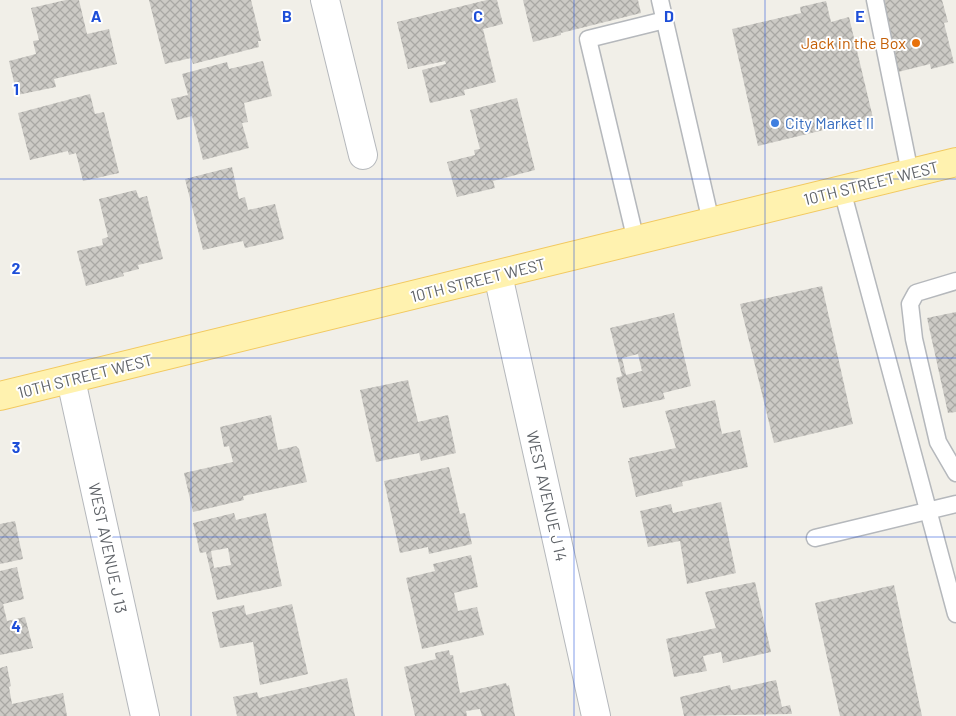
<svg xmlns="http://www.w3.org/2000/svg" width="956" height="716" viewBox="0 0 956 716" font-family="Barlow,sans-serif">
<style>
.building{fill:url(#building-cross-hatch);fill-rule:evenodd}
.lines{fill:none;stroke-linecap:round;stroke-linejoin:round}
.service-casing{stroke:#b5b8bc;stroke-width:19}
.minor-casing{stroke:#b5b8bc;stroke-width:30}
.primary-casing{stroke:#f2c960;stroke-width:30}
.service{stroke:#fff;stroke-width:16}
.minor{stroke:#fff;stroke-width:28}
.primary{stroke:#fff2af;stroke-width:28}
.grid{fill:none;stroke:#1d4ed8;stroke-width:1;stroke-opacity:0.55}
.food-dot{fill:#e8710a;stroke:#fff;stroke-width:2}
.shop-dot{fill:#3f7fe0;stroke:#fff;stroke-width:2}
.labels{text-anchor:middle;stroke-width:4;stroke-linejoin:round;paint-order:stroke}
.food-label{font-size:16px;fill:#c56008;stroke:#fff;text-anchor:end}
.shop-label{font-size:16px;fill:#366cbe;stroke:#fff;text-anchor:start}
.street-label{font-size:16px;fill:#5f6368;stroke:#fff}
.grid-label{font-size:16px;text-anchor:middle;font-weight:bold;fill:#1d4ed8;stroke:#fff;stroke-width:4;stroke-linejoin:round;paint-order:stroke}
</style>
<defs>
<pattern id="building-cross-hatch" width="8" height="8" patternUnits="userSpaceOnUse" patternTransform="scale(1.25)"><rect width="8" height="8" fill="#cccac5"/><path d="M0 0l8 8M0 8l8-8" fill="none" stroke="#a9a8a4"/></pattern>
</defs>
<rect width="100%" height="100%" fill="#f1efe8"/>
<!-- building -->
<g class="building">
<path d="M66,0H79L87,34L109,29L117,64L54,79L56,87L17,95L9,61L36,54L33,41L39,40L31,8Z"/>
<path d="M149,0H251L261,41H258L259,47L193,64L191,58L165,64Z"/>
<path d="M487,0H497L503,24L483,29L496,82L464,90L465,95L430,103L422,70L446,64L445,61L408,69L397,22Z"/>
<path d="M523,0H638L641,13L561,33V35L533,42Z"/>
<path d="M882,0H942L948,22L944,23L954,63L931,69L930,64L890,74Z"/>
<path d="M826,1L831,22L849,17L873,118L758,146L732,29L801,13L800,7Z"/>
<path d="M263,61L272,96L244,103L248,122L242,123L249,148L203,160L192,116L177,120L171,99L188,95L182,74L227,62L229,69Z"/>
<path d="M90,94L95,114L104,112L119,173L83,181L76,153L69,155L68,151L30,160L18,113Z"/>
<path d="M517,98L535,170L493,181L495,188L457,197L447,162L475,155L474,150L480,149L470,110Z"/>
<path d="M232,167L239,199L245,197L248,210L275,204L284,239L245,248L243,241L203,250L185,179Z"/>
<path d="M136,190L139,198L147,196L163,259L138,265L139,269L123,273L124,276L86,286L77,251L103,245L102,239L108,237L99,199Z"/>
<path d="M822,286L853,424L774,443L740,304Z"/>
<path d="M956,312V412L948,413L927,318Z"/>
<path d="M674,313L691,386L663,393L665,399L623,408L616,378L622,376L610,328ZM638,354L642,371L626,375L622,358Z"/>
<path d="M408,380L418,422L448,415L456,453L421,461L419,453L376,462L360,390Z"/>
<path d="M715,400L722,434L740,430L748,467L682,482L683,486L636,497L628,461H630L629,458L676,448L665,411Z"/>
<path d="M271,415L278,450L296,446L299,449L307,482L243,496L244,500L193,512L184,473L233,462L229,446L224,447L220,427Z"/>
<path d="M449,467L460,514L465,513L472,544L429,554L428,547L400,553L384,481Z"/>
<path d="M721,502L736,573L687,584L680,541L648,547L640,511L671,504L673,513Z"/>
<path d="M234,513L236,520L266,513L282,586L217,600L206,552L200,553L193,523ZM228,548L231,565L214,568L211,551Z"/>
<path d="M15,521L23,559L0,564V524Z"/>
<path d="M471,555L478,587L454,593L458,611L477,607L484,635L422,649L406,578L435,571L433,564Z"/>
<path d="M17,567L24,599L3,604L7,621L25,617L33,648L0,655V571Z"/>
<path d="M755,582L771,652L723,663L721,652L703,656L707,671L674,677L666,639L716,628L705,592Z"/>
<path d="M894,585L922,716H840L815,603Z"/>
<path d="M292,604L308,674L260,685L253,642L220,648L212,612L244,605L246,615Z"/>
<path d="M449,650L450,655H453L460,693L506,683L507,686L509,685L515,716H482L480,709L466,711L467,716H415L404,667L436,659L435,653Z"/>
<path d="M7,666L11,686L9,687L12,704L63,693L67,716H0V668Z"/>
<path d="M347,678L355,716H237L233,697L257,692L259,698Z"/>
<path d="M776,680L782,707L790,705L792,714L684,716L680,697L730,685L731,690Z"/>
</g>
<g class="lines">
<!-- service casing -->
<g class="service-casing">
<g id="service">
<path d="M660,0L711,222"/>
<path d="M875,0L910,173"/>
<path d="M842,190L956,614"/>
<path d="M636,241L588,39L665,20"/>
<path d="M956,281L916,293L910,304L914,339L938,442L956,473"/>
<path d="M815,538L956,504"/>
</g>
</g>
<!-- minor casing -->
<g class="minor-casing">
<g id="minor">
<path d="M325,0L363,155"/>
<path d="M498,275L596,716"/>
<path d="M71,380L145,716"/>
</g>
</g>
<!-- primary casing -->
<g class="primary-casing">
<path id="primary" d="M0,396L956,162"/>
</g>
<!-- service -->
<use href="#service" class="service"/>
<!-- minor -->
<use href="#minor" class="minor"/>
<!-- primary -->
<use href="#primary" class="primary"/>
</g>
<!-- grid -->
<path class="grid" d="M191,0V716M382,0V716M574,0V716M765,0V716M0,179H956M0,358H956M0,537H956"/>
<!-- markers -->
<circle class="food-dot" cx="916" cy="43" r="5"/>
<circle class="shop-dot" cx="775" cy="123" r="5"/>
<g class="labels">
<!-- food labels -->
<g class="food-label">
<text x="906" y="49">Jack in the Box</text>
</g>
<!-- shop labels -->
<g class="shop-label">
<text x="785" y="129">City Market II</text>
</g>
<!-- street labels -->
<g class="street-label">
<text transform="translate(871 183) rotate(-14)" y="6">10TH STREET WEST</text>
<text transform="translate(478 280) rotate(-14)" y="6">10TH STREET WEST</text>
<text transform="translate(85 376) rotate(-14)" y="6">10TH STREET WEST</text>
<text transform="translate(547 496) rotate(77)" y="6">WEST AVENUE J 14</text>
<text transform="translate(108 548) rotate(78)" y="6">WEST AVENUE J 13</text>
</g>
</g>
<g class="grid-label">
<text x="96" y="22">A</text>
<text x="287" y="22">B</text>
<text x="478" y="22">C</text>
<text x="669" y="22">D</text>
<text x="860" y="22">E</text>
<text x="16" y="95">1</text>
<text x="16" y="274">2</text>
<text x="16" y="453">3</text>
<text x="16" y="632">4</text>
</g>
</svg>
